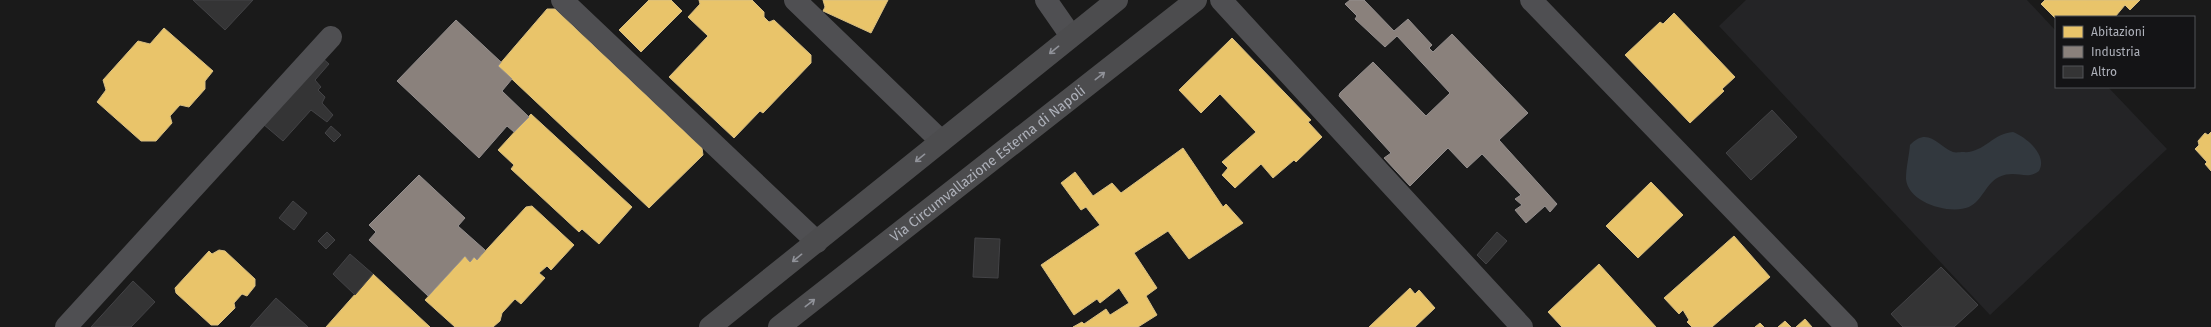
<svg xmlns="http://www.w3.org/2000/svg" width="2211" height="327" viewBox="0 0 2211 327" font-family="'Fira Sans',sans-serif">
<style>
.built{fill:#242426}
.water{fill:#32383e}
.homes{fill:#e9c46a;stroke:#d7be82}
.industry{fill:#8a817c;stroke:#948f8e}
.building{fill:#343435;stroke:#434346}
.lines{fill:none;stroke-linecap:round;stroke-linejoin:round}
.minor{stroke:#4f4f52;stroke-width:22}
.primary{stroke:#4c4c4e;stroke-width:22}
.oneway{stroke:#909299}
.labels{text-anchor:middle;stroke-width:4;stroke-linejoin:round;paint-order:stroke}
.street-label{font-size:14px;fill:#adb0b9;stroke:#141416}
</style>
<rect width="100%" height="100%" fill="#1a1a1a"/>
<!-- built -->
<path class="built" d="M1746,0H2027L2056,31V87H2108L2167,149L1990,315L1719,26Z"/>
<!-- water -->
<path class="water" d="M2013,132C2026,137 2048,155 2039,171C2026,181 2017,169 1999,177C1986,183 1983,200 1969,207C1950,215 1908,203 1906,179C1906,168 1909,156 1910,145C1928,126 1938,146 1953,152C1956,153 1960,152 1963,152C1983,154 1993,133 2013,132Z"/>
<!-- homes -->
<g class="homes">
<path d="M649,0H671L682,11L641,52L619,30Z"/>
<path d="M699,0H752L764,12V17L769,22L774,20L811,55V63L763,113L760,111L734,138L669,77L708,36L688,17L700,4Z"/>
<path d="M823,0H888L871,33L823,11L825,7Z"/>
<path d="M2045,0H2140L2130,10L2125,5L2115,17H2056V19L2041,4Z"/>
<path d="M547,9H555L702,148L703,155L649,208L498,66Z"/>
<path d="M1674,13L1735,77L1722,89L1724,91L1690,123L1625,55L1660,22L1663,24Z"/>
<path d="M164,28L213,71L205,81V89L189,107L180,105L170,116L172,123L156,141H141L97,102L106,90L103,80L138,41L150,44Z"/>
<path d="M1232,38L1311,120L1308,122L1322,137L1296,162L1294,160L1273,178L1261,164L1235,188L1222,175L1228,168L1222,162L1256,132L1220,94L1201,113L1179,90Z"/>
<path d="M531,114L632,207L599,244L582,229L579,232L511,169L514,165L498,150Z"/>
<path d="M2211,132V171L2205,164L2207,162L2195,149L2199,145L2198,141L2205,133L2208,135Z"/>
<path d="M1183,148L1223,207L1226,204L1243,223L1189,259L1168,231L1134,253L1157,288L1146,296L1157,315L1138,327H1073L1082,322L1084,324L1106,309L1110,315L1129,303L1119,288L1100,303L1097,299L1074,315L1041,265L1100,225L1086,207L1081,210L1061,183L1075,172L1093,196L1112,183L1121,193Z"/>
<path d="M1651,182L1683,215L1638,258L1606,226Z"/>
<path d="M532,206L574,245L551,270L547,266L539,273L545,278L521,304L515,299L502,313L500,321L493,327H455L425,300L465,256L470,262L474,257L477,260L526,207Z"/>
<path d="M1734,236L1770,277L1712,327H1692L1687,322L1689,320L1683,310L1679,314L1664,298Z"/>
<path d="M219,250L225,251L255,279V286L247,296L242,294L234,303L235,308L218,325H211L176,293L175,288L209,251L212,254Z"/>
<path d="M1599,264L1656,327H1562L1548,312Z"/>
<path d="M373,274L430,327H326Z"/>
<path d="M1410,288L1415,294L1419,290L1435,308L1415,327H1369Z"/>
<path d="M1805,319L1812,327H1796Z"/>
<path d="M1785,321L1791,327H1778Z"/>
<path d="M1760,323L1764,327H1755Z"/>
</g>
<!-- industry -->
<g class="industry">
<path d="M1350,0H1364L1394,31L1408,19L1432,45L1429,48L1433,52L1452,34L1528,113L1499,140L1557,204L1550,212L1545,206L1526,223L1515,210L1522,205L1515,199L1521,195L1482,154L1467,168L1448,148L1410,186L1384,158L1391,153L1339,96L1340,93L1373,62L1426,116L1450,93L1397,36L1385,47L1355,19L1357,16L1345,4Z"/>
<path d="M456,20L501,62L498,66L512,79L502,91L529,117L514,132L507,126L479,158L397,81Z"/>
<path d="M419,175L465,218L458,226L485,250L477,260L474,257L470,262L465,256L428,296L369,240L376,232L369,225Z"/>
</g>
<!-- building -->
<g class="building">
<path d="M193,0H253L225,30Z"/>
<path d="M321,57L329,64L315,80L321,87L318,90L325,97L322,103L333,115L327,122L311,110L283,141L263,124Z"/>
<path d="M1772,110L1797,137L1751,180L1726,153Z"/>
<path d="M331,126L341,135L334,142L325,133Z"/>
<path d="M293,201L307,213L294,230L279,218Z"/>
<path d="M327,232L335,240L326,249L318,241Z"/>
<path d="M1497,232L1507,241L1486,264L1477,255Z"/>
<path d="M975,238L1000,239L998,278L973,277Z"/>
<path d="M350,254L373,274L355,295L333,274Z"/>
<path d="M1941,267L1978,305L1954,327H1903L1891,314Z"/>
<path d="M133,281L155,302L131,327H91Z"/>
<path d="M276,298L308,327H250Z"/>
</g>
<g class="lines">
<!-- minor -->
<g class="minor">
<path d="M562,0L817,242"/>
<path d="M795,0L941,141"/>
<path d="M1046,0L1071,36"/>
<path d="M1221,0L1522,327"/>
<path d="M1531,0L1847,327"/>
<path d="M66,327L331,37"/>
</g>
<!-- primary -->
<g class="primary">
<path d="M710,327L1117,0"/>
<path id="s1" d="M779,327L1196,0"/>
</g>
</g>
<!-- one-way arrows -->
<defs><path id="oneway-shaft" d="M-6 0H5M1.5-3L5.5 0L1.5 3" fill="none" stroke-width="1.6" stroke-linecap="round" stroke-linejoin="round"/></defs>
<g class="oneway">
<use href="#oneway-shaft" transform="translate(1054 50) rotate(141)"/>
<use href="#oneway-shaft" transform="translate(1100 76) rotate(-38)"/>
<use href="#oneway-shaft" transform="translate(920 158) rotate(141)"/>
<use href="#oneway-shaft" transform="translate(797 258) rotate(141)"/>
<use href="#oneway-shaft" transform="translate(810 303) rotate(-38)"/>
</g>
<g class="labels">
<!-- street labels -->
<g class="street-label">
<text dy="5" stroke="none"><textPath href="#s1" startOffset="265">Via Circumvallazione Esterna di Napoli</textPath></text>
</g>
</g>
<!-- legend -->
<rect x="2055" y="16" width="140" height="72" fill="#141416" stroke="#515257"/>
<rect x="2063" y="26" width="20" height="12" fill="#e9c46a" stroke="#515257"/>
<text x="2091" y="36" font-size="12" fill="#adb0b9">Abitazioni</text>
<rect x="2063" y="46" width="20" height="12" fill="#8a817c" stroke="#515257"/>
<text x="2091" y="56" font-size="12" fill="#adb0b9">Industria</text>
<rect x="2063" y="66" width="20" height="12" fill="#343435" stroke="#515257"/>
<text x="2091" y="76" font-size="12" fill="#adb0b9">Altro</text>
</svg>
